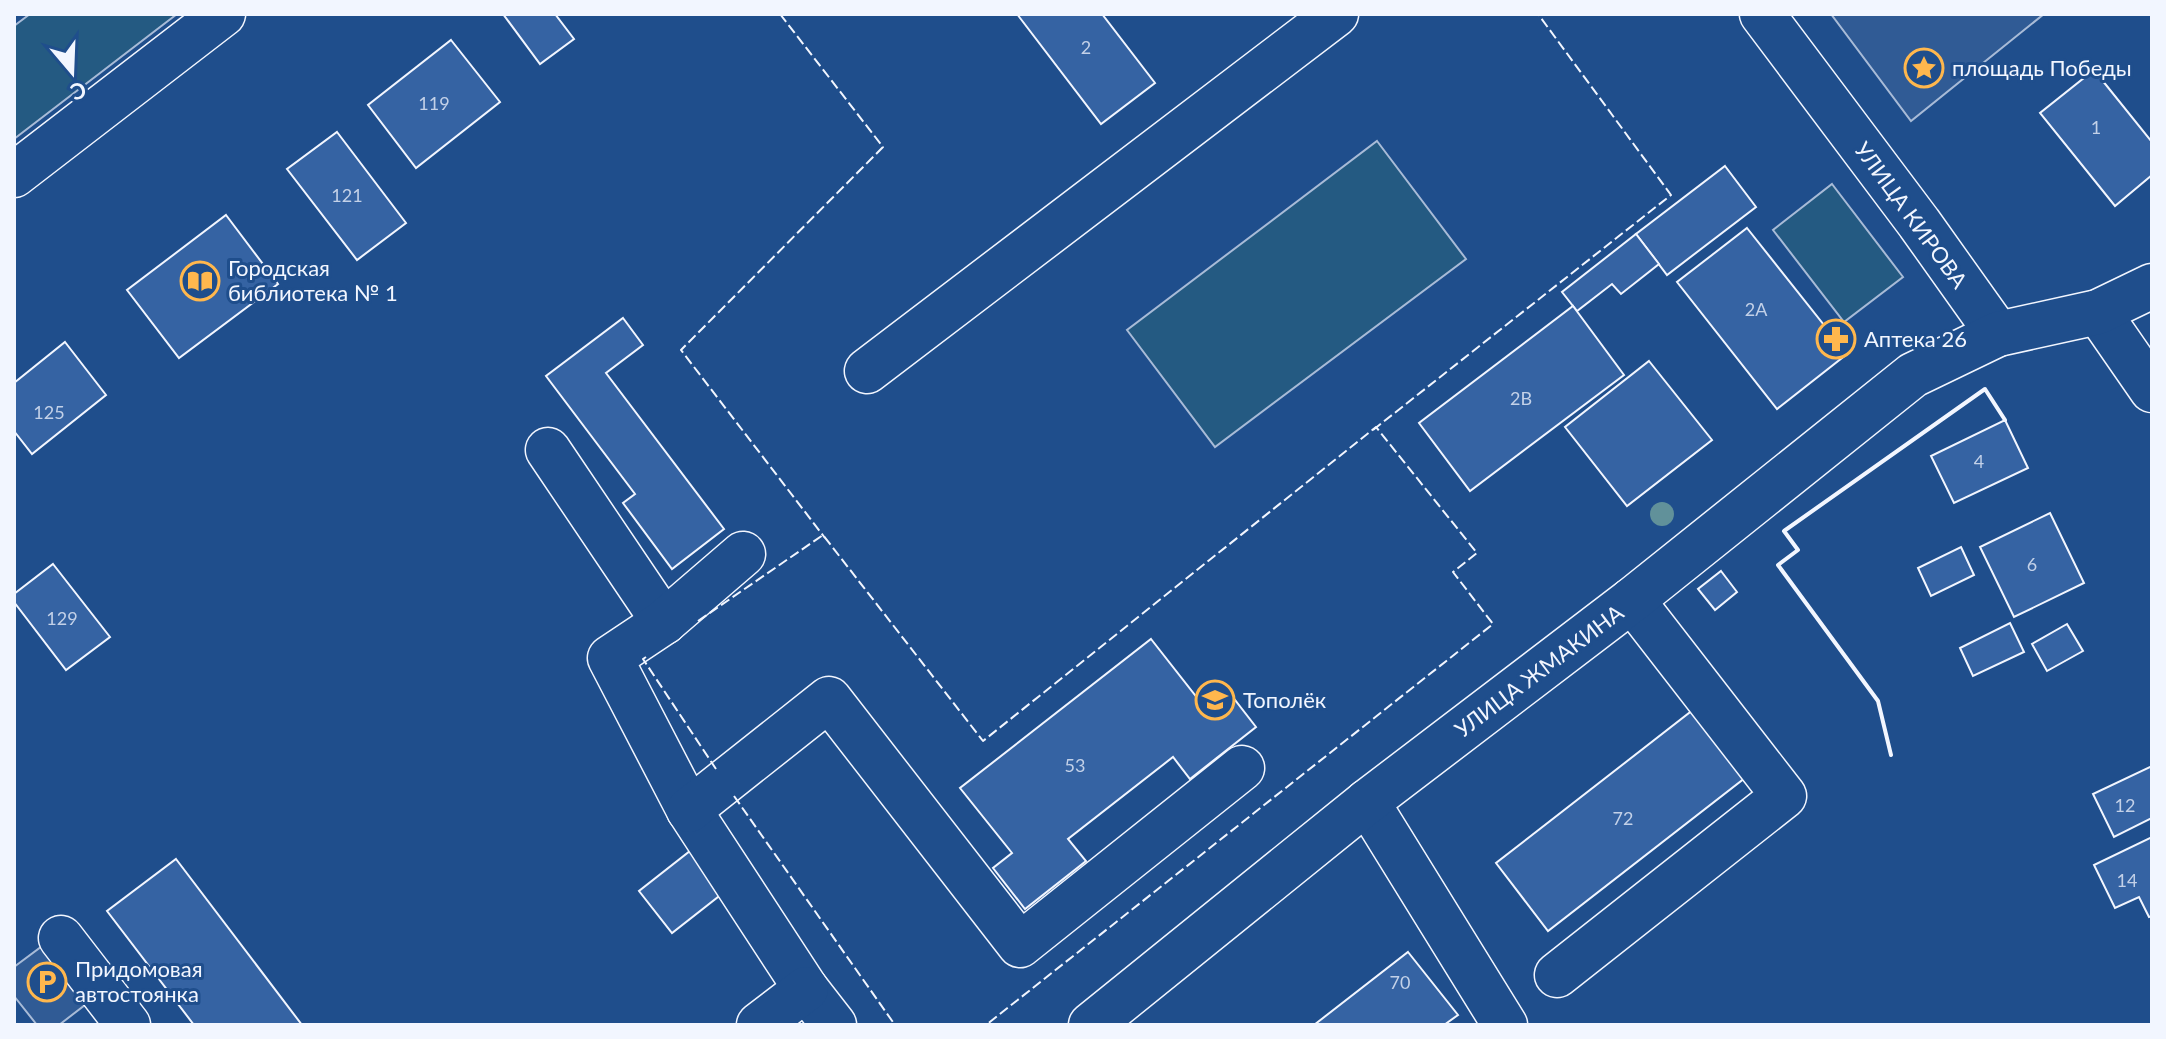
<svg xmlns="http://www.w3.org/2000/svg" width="2166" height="1039" viewBox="0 0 2166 1039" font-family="Lato,sans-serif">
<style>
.green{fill:#245a82;stroke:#a8bbd7;stroke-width:2}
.parking{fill:#305b95;stroke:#a8bbd7;stroke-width:2}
.building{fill:#3563a3;stroke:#f2f6ff;stroke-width:2}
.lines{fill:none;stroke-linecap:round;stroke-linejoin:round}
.minor-casing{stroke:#f2f6ff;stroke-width:47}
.major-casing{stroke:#f2f6ff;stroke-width:47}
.minor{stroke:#1f4e8c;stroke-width:44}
.major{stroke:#1f4e8c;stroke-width:44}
.fence{stroke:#f2f6ff;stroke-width:2;stroke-dasharray:10 4;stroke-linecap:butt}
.wall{stroke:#f2f6ff;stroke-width:4}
.tree{fill:#61919a}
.labels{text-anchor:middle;stroke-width:6;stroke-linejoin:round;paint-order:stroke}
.number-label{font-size:18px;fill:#c3d1e8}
.poi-label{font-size:22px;fill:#f2f6ff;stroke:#1f4e8c;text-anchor:start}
.street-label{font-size:22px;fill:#f2f6ff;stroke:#1f4e8c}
</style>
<rect width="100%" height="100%" fill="#1f4e8c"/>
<!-- green -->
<g class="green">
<path d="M30,14H177L14,139V26Z"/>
<path d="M1377,141L1466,259L1215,447L1127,330Z"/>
<path d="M1832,184L1903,277L1844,322L1773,230Z"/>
</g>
<!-- parking -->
<g class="parking">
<path d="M1831,14H2044L1911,121Z"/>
<path d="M49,941L94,998L59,1025H37L14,996V967Z"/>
</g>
<!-- building -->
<g class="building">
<path d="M503,14H555L574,39L540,64Z"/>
<path d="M1017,14H1102L1155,83L1101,124Z"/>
<path d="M451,40L500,102L416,168L368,105Z"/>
<path d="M2094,70L2152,142V175L2115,206L2040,113Z"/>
<path d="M337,132L406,223L357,260L287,169Z"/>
<path d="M1725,166L1756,207L1667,275L1636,234Z"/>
<path d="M226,215L278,284L179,358L127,290Z"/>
<path d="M1747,228L1847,354L1777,409L1677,282Z"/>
<path d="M1636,234L1659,264L1621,294L1612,284L1577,311L1562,292Z"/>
<path d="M1573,306L1624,375L1470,491L1419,423Z"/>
<path d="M623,318L643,345L606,373L724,529L672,569L623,503L635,494L546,376Z"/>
<path d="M65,342L106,395L32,454L14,431V383Z"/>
<path d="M1649,361L1712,440L1627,506L1565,427Z"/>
<path d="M2005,420L2028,468L1954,503L1931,456Z"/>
<path d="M2050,513L2084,583L2014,617L1980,547Z"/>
<path d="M1961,547L1974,575L1931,596L1918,568Z"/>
<path d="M53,564L110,637L66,670L14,602V594Z"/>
<path d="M1721,571L1737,592L1715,610L1698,589Z"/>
<path d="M2010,623L2024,652L1973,676L1960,648Z"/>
<path d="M2067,624L2083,651L2047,671L2032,644Z"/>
<path d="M1151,639L1206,709L1228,691L1256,727L1190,779L1173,757L1068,839L1086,861L1025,909L993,868L1012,853L960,788Z"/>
<path d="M1698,706L1750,774L1548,931L1496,863Z"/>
<path d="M2152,766V818L2114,837L2093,794Z"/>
<path d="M2152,837V916L2149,917L2139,897L2115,908L2094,865Z"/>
<path d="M690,851L723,893L672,933L639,891Z"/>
<path d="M176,859L302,1025H194L107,911Z"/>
<path d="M1408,952L1458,1015L1444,1025H1314Z"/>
</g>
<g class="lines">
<!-- minor casing -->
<g class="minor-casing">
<g id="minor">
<path d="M1762,14L1919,223L1998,334"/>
<path d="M2098,312L2152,390"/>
<path d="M867,371L1336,14"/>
<path d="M548,450L664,622"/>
<path d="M743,554L664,622L610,658L689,810L806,989L834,1025"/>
<path d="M1367,802L1505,1025"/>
<path d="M689,810L829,699L1020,945L1242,768"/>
<path d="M61,938L128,1025"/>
<path d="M1557,975L1784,796L1632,600"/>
<path d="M759,1025L806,989"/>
<path d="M1091,1025L1367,802L1632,600L1913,375L1998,334L2098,312L2152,286"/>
</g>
</g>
<!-- major casing -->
<g class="major-casing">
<path id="major" d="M14,175L223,14"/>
</g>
<!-- minor -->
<use href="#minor" class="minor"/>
<!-- major -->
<use href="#major" class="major"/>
<!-- fence -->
<g class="fence">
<path d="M780,14L883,147L681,350L825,538"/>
<path d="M1373,430L1671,195L1538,14"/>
<path d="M698,621L823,535L983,741L1376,427L1477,553L1453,572L1493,624L986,1025"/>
<path d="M646,657L643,659L716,769"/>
<path d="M734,796L895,1025"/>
</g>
<!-- wall -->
<path class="wall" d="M1891,755L1878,701L1778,565L1798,550L1784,531L1985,389L2005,420"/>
</g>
<!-- trees -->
<circle class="tree" cx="1662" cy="514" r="12"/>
<!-- icons -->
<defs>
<g id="sight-ring" transform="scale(2)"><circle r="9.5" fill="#1f4e8c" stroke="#ffb74d" stroke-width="1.5"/><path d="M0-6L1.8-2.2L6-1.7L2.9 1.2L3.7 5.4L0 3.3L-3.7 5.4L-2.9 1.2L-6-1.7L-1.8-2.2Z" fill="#ffb74d"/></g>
<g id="library-ring" transform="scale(2)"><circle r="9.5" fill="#1f4e8c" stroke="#ffb74d" stroke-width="1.5"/><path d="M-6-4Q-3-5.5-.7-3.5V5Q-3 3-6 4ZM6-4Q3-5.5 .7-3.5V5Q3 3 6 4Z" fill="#ffb74d"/></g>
<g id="pharmacy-ring" transform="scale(2)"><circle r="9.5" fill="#1f4e8c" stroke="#ffb74d" stroke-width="1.5"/><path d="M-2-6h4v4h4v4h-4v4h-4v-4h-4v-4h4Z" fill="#ffb74d"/></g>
<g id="school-ring" transform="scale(2)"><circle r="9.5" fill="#1f4e8c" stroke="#ffb74d" stroke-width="1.5"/><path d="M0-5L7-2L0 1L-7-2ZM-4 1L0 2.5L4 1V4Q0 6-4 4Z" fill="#ffb74d"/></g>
<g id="parking-ring" transform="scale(2)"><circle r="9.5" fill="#1f4e8c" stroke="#ffb74d" stroke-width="1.5"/><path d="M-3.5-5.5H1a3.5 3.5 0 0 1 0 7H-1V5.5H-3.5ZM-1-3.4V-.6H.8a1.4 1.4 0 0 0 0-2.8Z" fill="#ffb74d"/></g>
</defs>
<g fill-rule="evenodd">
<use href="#sight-ring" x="1924" y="68"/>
<use href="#library-ring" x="200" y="281"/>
<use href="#pharmacy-ring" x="1836" y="339"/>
<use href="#school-ring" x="1215" y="700"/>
<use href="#parking-ring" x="47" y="982"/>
</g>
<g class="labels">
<!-- number labels -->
<g class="number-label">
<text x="1086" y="54">2</text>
<text x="434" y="110">119</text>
<text x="2096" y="134">1</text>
<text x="347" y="202">121</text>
<text x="1756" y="316">2А</text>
<text x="1521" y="405">2В</text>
<text x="49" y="419">125</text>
<text x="1979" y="468">4</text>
<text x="2032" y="571">6</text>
<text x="62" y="625">129</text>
<text x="1075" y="772">53</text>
<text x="2125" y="812">12</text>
<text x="1623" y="825">72</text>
<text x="2127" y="887">14</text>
<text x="1400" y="989">70</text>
</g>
<!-- poi labels -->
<g class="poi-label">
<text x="1952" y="76">площадь Победы</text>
<text x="228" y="276">Городская<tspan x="228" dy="25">библиотека № 1</tspan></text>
<text x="1864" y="347">Аптека 26</text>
<text x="1243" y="708">Тополёк</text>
<text x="75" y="977">Придомовая<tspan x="75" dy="25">автостоянка</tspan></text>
</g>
<!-- street labels -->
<g class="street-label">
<text transform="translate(1911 215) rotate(54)" y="8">УЛИЦА КИРОВА</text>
<text transform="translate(1539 671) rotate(-37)" y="8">УЛИЦА ЖМАКИНА</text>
</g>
</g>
<!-- border -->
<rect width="2166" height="1039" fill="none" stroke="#f2f6ff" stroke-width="32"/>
<!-- north arrow -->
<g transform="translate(72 72) rotate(161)" stroke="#1f4e8c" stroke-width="6" paint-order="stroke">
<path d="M0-6L14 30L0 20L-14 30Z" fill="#f2f6ff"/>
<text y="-12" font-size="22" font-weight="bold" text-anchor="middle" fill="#f2f6ff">С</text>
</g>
</svg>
